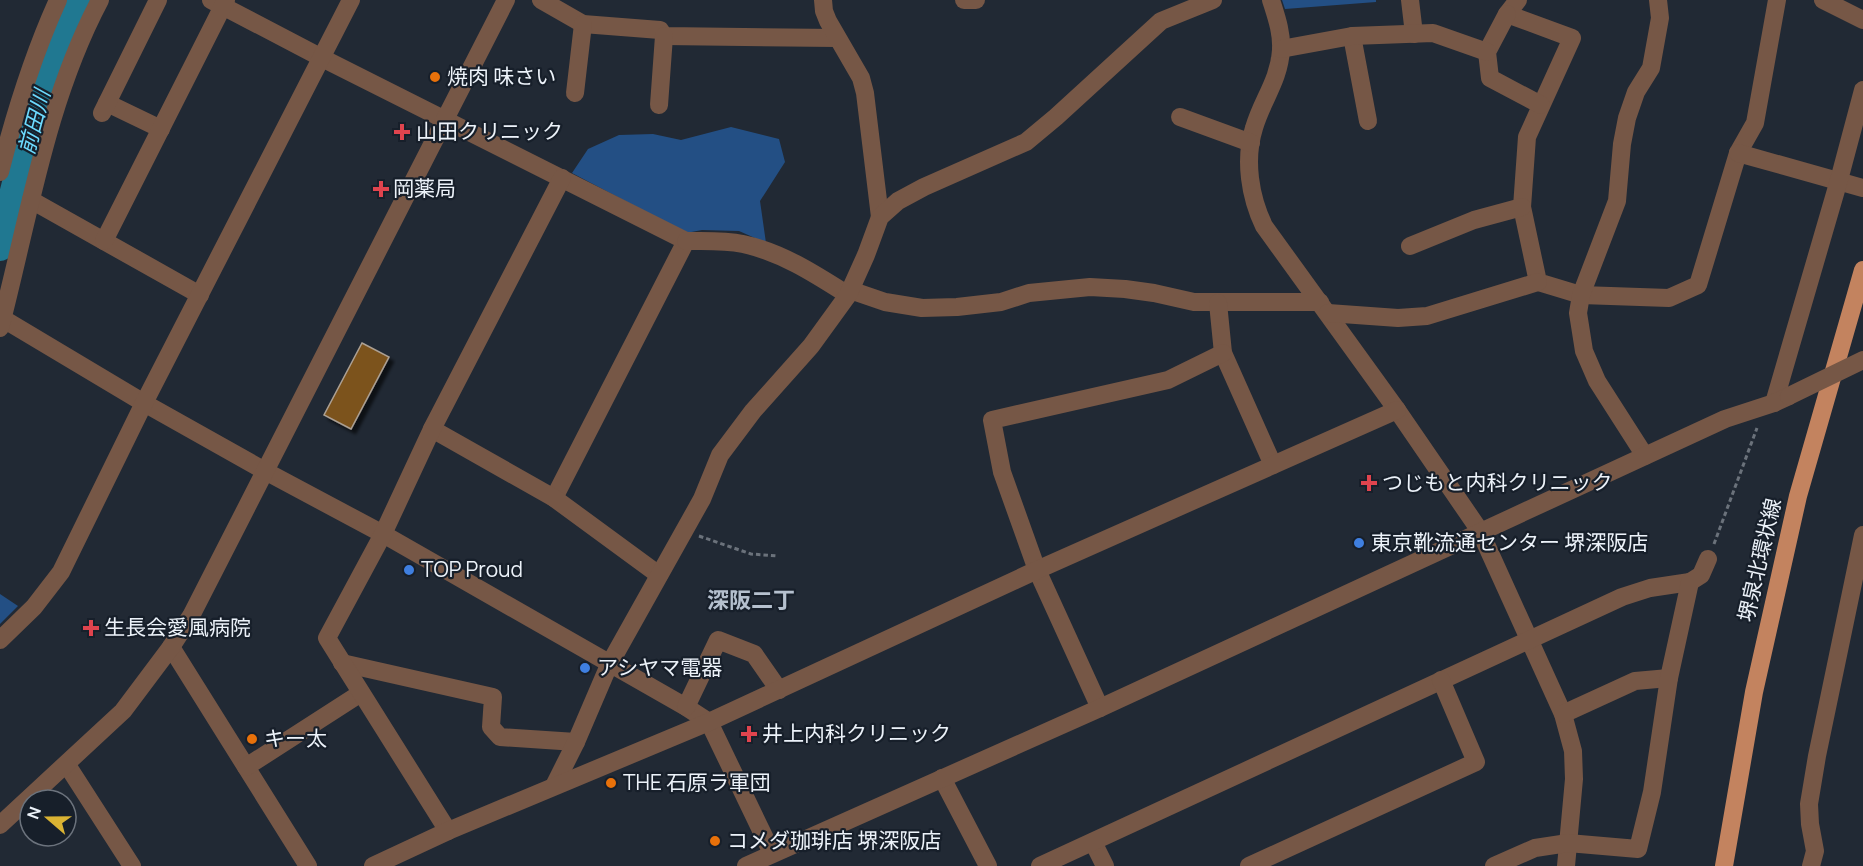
<svg xmlns="http://www.w3.org/2000/svg" width="1863" height="866" viewBox="0 0 1863 866" font-family="Manrope,'Noto Sans JP',sans-serif">
<style>
.green{fill:#234f84}
.lines{fill:none;stroke-linecap:round;stroke-linejoin:round}
.river{stroke:#207891;stroke-width:28}
.building{fill:#7c521c;stroke:#aca093;stroke-width:1.5;filter:url(#shadow)}
.path{stroke:#6b727b;stroke-width:3;stroke-dasharray:4.5 3;stroke-linecap:butt}
.minor{stroke:#765746;stroke-width:18}
.major{stroke:#c3835f;stroke-width:18}
.minor-bridge{stroke:#765746;stroke-width:18}
.food-dot{fill:#e8710a;stroke:#171f2a;stroke-width:2}
.health-dot{fill:#e0444e;stroke:#171f2a;stroke-width:2}
.shop-dot{fill:#3f7fe0;stroke:#171f2a;stroke-width:2}
.labels{text-anchor:middle;stroke-width:4.5;stroke-linejoin:round;paint-order:stroke}
.poi-label{font-size:21px;fill:#ecf2f9;stroke:#171f2a;text-anchor:start}
.street-label{font-size:21px;fill:#ecf2f9;stroke:#171f2a}
.water-label{font-size:22px;font-style:italic;fill:#6ddbff;stroke:#171f2a}
.neighbourhood-label{font-size:22px;font-weight:bold;fill:#b5c0ce;stroke:#171f2a}
</style>
<defs>
<filter id="shadow"><feDropShadow dx="4.5" dy="4.5" stdDeviation="1.5" flood-color="#0009"/></filter>
</defs>
<rect width="100%" height="100%" fill="#212934"/>
<!-- green -->
<g class="green">
<path d="M1282,0H1376V2L1285,9Z"/>
<path d="M731,127L779,139L785,162L760,201L766,243L739,231L702,230L686,233L572,173L588,149L619,135L653,134L681,140Z"/>
<path d="M0,594L18,606L0,624Z"/>
</g>
<g class="lines">
<!-- river -->
<path class="river" d="M0,247C21,166 39,74 79,0"/>
</g>
<!-- building -->
<path class="building" d="M362,343L389,357L351,429L324,415Z"/>
<g class="lines">
<!-- path -->
<g class="path">
<path d="M699,536L751,554L778,556"/>
<path d="M1714,544L1757,428"/>
</g>
<!-- minor -->
<g class="minor">
<path d="M211,0L322,58L686,241L554,498"/>
<path d="M541,0L583,24L660,30L664,36L837,38"/>
<path d="M823,0L824,11L828,21L861,78L865,93L880,217"/>
<path d="M964,0H976"/>
<path d="M1271,0C1276,16 1282,32 1281,50C1279,81 1262,100 1254,128C1244,160 1250,197 1264,226L1397,410L1480,531L1563,714L1573,751L1574,779L1566,866"/>
<path d="M1410,0L1414,34"/>
<path d="M1518,0L1507,14L1572,38L1527,137L1522,207L1538,282L1581,295L1669,298L1698,285L1738,153L1755,123L1777,0"/>
<path d="M1823,0L1863,20"/>
<path d="M1507,14L1487,52L1490,78L1541,105"/>
<path d="M1352,36L1368,121"/>
<path d="M1281,49L1352,36L1433,33L1487,52"/>
<path d="M575,93L583,24"/>
<path d="M107,103L161,129"/>
<path d="M659,105L664,36"/>
<path d="M102,113L158,0"/>
<path d="M1180,117L1251,143"/>
<path d="M1738,153L1863,188"/>
<path d="M0,172C15,113 33,55 58,0"/>
<path d="M31,200L200,295"/>
<path d="M104,241L226,0"/>
<path d="M686,241C705,241 724,240 743,244C781,252 815,274 848,295"/>
<path d="M1410,246L1474,220L1522,207"/>
<path d="M850,290L885,302L922,308L957,307L1001,302L1029,293L1090,287L1125,289L1154,293L1194,302H1320"/>
<path d="M1218,303L1223,353L1273,465"/>
<path d="M1328,313L1398,318L1427,316L1538,282"/>
<path d="M0,317L144,403L265,471L383,534L686,707L709,722L772,853"/>
<path d="M0,328C29,217 46,102 100,0"/>
<path d="M1774,403L1839,180L1863,90"/>
<path d="M432,429L554,498L659,575"/>
<path d="M1645,456L1597,381L1584,351L1578,313L1581,295L1617,201L1622,144L1627,118L1636,92L1651,68L1660,18L1658,0"/>
<path d="M0,640L34,607L61,572L144,403L351,0"/>
<path d="M171,647L308,866"/>
<path d="M342,663L493,697L491,727L500,737L576,742"/>
<path d="M686,707L718,640L754,654L779,690"/>
<path d="M1100,708L1037,570L1002,472L992,420L1168,380L1223,353"/>
<path d="M1563,714L1635,681L1669,678"/>
<path d="M67,765L132,866"/>
<path d="M246,767L361,693"/>
<path d="M942,778L988,866"/>
<path d="M554,786L576,742L609,665L702,499L720,455L753,411L811,346L848,295L866,255L880,217L898,201L924,187L1026,142L1056,117L1161,21L1213,0"/>
<path d="M0,825L123,711L171,647L191,616L506,0"/>
<path d="M448,831L327,638L383,534L432,429L562,178"/>
<path d="M1093,842L1105,866"/>
<path d="M373,866L448,831L709,722L1037,570L1397,410"/>
<path d="M746,866L1100,708L1725,419L1774,403L1789,396"/>
<path d="M1040,866L1622,597L1650,588L1690,582"/>
<path d="M1249,866L1476,762L1441,680"/>
<path d="M1494,866L1535,848L1568,843L1638,849L1652,792L1669,678L1690,582L1701,575L1708,559"/>
<path d="M1811,866L1815,851L1810,824L1809,804L1817,756L1863,535"/>
</g>
<!-- major -->
<path class="major" d="M1724,866L1754,692L1798,496L1863,270"/>
<!-- minor-bridge -->
<path class="minor-bridge" d="M1789,396L1863,360"/>
</g>
<!-- markers -->
<g class="food-dot">
<circle cx="435" cy="77" r="6"/>
<circle cx="252" cy="739" r="6"/>
<circle cx="611" cy="783" r="6"/>
<circle cx="715" cy="841" r="6"/>
</g>
<g class="health-dot">
<path d="M399 123h6v6h6v6h-6v6h-6v-6h-6v-6h6z"/>
<path d="M378 180h6v6h6v6h-6v6h-6v-6h-6v-6h6z"/>
<path d="M1366 474h6v6h6v6h-6v6h-6v-6h-6v-6h6z"/>
<path d="M88 619h6v6h6v6h-6v6h-6v-6h-6v-6h6z"/>
<path d="M746 725h6v6h6v6h-6v6h-6v-6h-6v-6h6z"/>
</g>
<g class="shop-dot">
<circle cx="1359" cy="543" r="6"/>
<circle cx="409" cy="570" r="6"/>
<circle cx="585" cy="668" r="6"/>
</g>
<g class="labels">
<!-- poi labels -->
<g class="poi-label">
<text x="447" y="84">焼肉 味さい</text>
<text x="416" y="139">山田クリニック</text>
<text x="393" y="196">岡薬局</text>
<text x="1382" y="490">つじもと内科クリニック</text>
<text x="1371" y="550">東京靴流通センター 堺深阪店</text>
<text x="421" y="577">TOP Proud</text>
<text x="104" y="635">生長会愛風病院</text>
<text x="597" y="675">アシヤマ電器</text>
<text x="762" y="741">井上内科クリニック</text>
<text x="264" y="746">キー太</text>
<text x="623" y="790">THE 石原ラ軍団</text>
<text x="727" y="848">コメダ珈琲店 堺深阪店</text>
</g>
<!-- street labels -->
<g class="street-label">
<text transform="translate(1760 560) rotate(-77)" y="7">堺泉北環状線</text>
</g>
<!-- water labels -->
<g class="water-label">
<text transform="translate(34 122) rotate(-75)" y="8">前田川</text>
</g>
<!-- neighbourhood labels -->
<g class="neighbourhood-label">
<text x="751" y="608">深阪二丁</text>
</g>
</g>
<!-- north arrow -->
<g transform="translate(48 818) rotate(290)"><circle r="28" fill="#171f2a" stroke="#6c737d" stroke-width="1.5"/>
<path d="M0-4.5L10 22L0 15L-10 22Z" fill="#dab333"/>
<text y="-9" font-size="16" font-weight="bold" text-anchor="middle" fill="#ecf2f9">N</text>
</g>
</svg>
